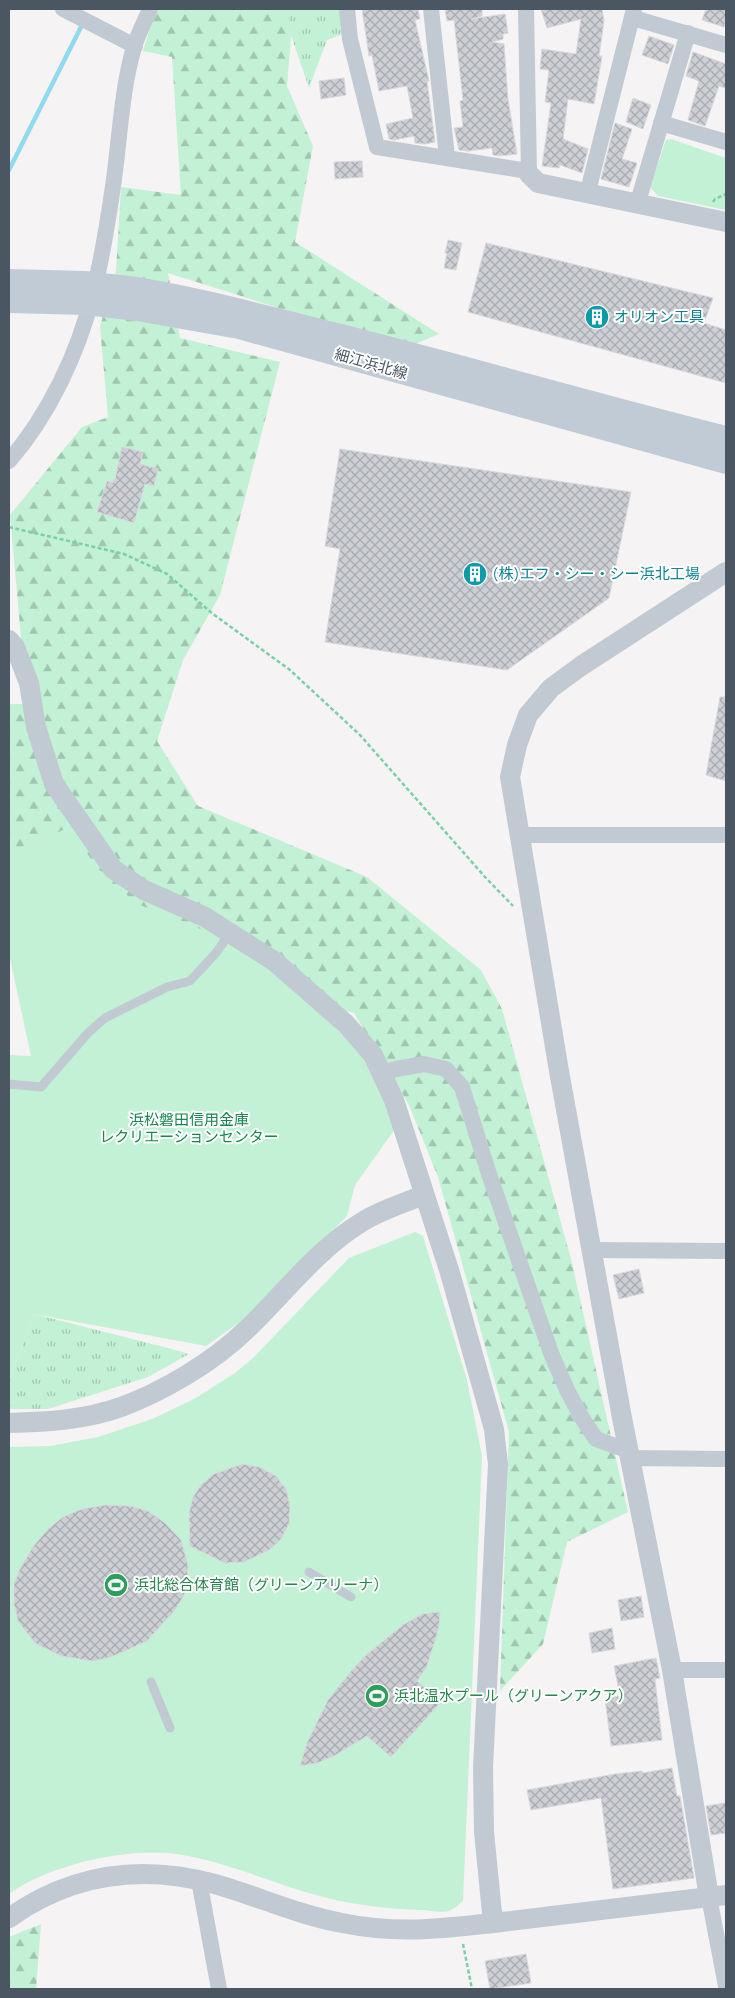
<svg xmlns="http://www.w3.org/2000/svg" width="735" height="1998" viewBox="0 0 735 1998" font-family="Manrope,'Noto Sans JP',sans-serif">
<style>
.grass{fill:url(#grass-tufts)}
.forest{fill:url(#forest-firs)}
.park{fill:#c3f1d5}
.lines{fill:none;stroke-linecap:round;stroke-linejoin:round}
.stream{stroke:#90daee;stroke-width:4.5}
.building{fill:url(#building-cross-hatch);stroke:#d7d9de}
.path{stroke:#7ad0a6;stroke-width:2.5;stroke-dasharray:4 2.5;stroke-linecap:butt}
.service{stroke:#c1cad2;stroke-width:9}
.minor{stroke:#c1cad2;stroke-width:16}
.tertiary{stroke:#c1cad2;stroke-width:20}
.secondary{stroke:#c1cbd6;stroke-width:24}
.secondary-bridge{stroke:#c1cbd6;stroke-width:24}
.labels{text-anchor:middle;stroke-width:4;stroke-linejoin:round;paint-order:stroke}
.culture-label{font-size:15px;fill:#0d838f;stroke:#fff;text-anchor:start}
.street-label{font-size:15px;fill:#4a5661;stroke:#fff}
.park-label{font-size:15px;fill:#17864f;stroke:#fff}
.leisure-label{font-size:15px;fill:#27864d;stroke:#fff;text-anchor:start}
</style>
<defs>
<pattern id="grass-tufts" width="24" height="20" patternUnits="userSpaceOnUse" patternTransform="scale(1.25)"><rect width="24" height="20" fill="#c3f1d5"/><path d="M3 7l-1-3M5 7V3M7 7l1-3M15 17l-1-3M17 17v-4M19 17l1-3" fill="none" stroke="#a0c6b0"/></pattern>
<pattern id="forest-firs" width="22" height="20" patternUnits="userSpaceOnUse" patternTransform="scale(1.25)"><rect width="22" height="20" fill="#c3f1d5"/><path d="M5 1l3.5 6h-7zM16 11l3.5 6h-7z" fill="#a0c6b0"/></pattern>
<pattern id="building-cross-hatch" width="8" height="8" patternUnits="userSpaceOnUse" patternTransform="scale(1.25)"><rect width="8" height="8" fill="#cdcfd5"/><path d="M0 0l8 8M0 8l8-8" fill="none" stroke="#a8abb0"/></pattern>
</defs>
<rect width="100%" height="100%" fill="#f5f3f3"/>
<!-- grass -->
<g class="grass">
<path d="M282,9H342L345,33L327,40L309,88Z"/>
<path d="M34,1314L168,1348L189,1354L148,1377L48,1409H9V1381Z"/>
</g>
<!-- forest -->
<g class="forest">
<path d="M156,9H284L292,26L287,86L313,146L295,242L439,334L415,344L304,316L168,273L180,338L280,362L220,595L183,660L157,741L198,806L367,877L481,970L502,1009L571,1259L628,1512L567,1542L543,1644L500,1691L509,1432L438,1177L409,1105L354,1013L263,990L9,897V704H27L10,515L82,427L108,417L100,326L116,271L121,187L181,195L172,57L143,51Z"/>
<path d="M41,1924L36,1989H9V1937Z"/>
</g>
<!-- park -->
<g class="park">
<path d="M671,139L726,158V210L658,196L650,187L666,140Z"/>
<path d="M68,828L107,880L140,905L193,925L266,966L333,1025L366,1061L387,1097L395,1129L355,1185L347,1216L244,1319L206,1346L34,1314L9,1381V1055L31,1056L9,954V852Z"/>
<path d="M415,1232L423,1236L467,1380L482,1456L463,1901C459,1904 455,1908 451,1910C444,1914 429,1910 421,1910C390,1909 350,1905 320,1896C270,1883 220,1858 167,1853C120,1849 47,1866 9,1894V1447L51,1446L98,1437L152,1419L194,1399L235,1373L253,1358L349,1258Z"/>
</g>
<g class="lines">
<!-- stream -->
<path class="stream" d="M9,170L81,27V23"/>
</g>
<!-- building -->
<g class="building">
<path d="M362,9H418L420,19L415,20L429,81H427L435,142L425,144L415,143L414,136L394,140L389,139L386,124L413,118L407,86L379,91L372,55L369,56Z"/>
<path d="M445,9H482V16L471,19L505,14L508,33L503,34V39L492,42L504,44L508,99L517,154L500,156L493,155L492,148L468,151L459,150L454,128L463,127L460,101L463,100L454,20L447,21Z"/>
<path d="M541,9H602L604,21L599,56H602L594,104L568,99L563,139L588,149L582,173L560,165L559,168L542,166L551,103L545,102L549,70L540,69L542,49L576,54L581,19L547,28Z"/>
<path d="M706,9H726V20L724,27L702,20Z"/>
<path d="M649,36L674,45L668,64L642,55Z"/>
<path d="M693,52L726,64V88L719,86L705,126L688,120L699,81L686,76Z"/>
<path d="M344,78L346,95L321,99L319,81Z"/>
<path d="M633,98L651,105L643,129L626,122Z"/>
<path d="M615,123L632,129L622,159L637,163L629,187L601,179Z"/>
<path d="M362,161L363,177L335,179L334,162Z"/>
<path d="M448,240L462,243L456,270L444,268L447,253H445Z"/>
<path d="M486,243L713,298L704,323L726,330V383L468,312Z"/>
<path d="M122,447L143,452L140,464L158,469L154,486L145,484L134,523L97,512L107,481L114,483Z"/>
<path d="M340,449L631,492L609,598L507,670L325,642L340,549L325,546Z"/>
<path d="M720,697H726V781L706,775Z"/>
<path d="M639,1269L644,1293L619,1299L613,1275Z"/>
<path d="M242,1464L259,1467L276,1476L286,1489L290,1506L289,1524L281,1539L269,1550L244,1562L225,1563L190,1546L189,1513L193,1497L201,1485L214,1474Z"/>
<path d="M106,1505L130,1506L148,1511L165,1523L181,1540L188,1565L187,1590L175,1610L147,1641L111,1657L93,1661L61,1656L35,1643L18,1621L14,1604V1584L20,1569L33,1547L47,1530L63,1517L82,1509Z"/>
<path d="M641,1596L644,1617L621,1621L618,1600Z"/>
<path d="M440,1612L439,1626L435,1641L426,1668L417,1681L441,1702L391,1757L367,1736L334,1756L317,1763L300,1766L307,1743L328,1700L352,1670L366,1655L403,1625L422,1614Z"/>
<path d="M612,1628L615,1649L592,1653L589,1633Z"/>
<path d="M656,1658L660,1678L655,1679L662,1740L611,1746L605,1698L620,1696L614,1666Z"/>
<path d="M672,1768L677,1796H680L694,1878L613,1889L601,1798L531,1810L527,1790L615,1774L642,1771V1773Z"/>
<path d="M726,1803V1833L711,1835L706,1806Z"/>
<path d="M526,1954L531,1983L490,1989L485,1961Z"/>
</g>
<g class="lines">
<!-- path -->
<g class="path">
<path d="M713,202L715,199L726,194"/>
<path d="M9,527L124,554L167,574L213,614L290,670L360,735L485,877L513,906"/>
<path d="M463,1944L472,1989"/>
</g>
<!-- service -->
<g class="service">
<path d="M9,1084L41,1087L88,1033L105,1018L167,987L190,981L216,953L230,933"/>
<path d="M309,1572L351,1597"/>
<path d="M151,1682L170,1728"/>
</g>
<!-- minor -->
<g class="minor">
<path d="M63,9L135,46"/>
<path d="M347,9L350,39L377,147L528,171"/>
<path d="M431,9L447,157"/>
<path d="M526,9L529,174"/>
<path d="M633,18L726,45"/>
<path d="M661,123L726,142"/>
<path d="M587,195L634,9"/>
<path d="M637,205L688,33"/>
<path d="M9,461C49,415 78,353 93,294C102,259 108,221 113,186C120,139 121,92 134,47C138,34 145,21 150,9"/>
<path d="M520,835H726"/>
<path d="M382,1073L396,1069L424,1064L446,1069L462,1087L488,1171L551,1353L567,1390L582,1418L596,1439L629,1451"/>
<path d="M591,1250L726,1251"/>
<path d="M630,1458L726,1459"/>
<path d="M672,1670H726"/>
<path d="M199,1880L219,1989"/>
<path d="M709,1897L726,1986"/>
</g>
<!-- tertiary -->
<g class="tertiary">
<path d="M529,174L538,183L726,222"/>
<path d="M9,640L15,647L29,683L36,727L54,784L113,869L144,890L205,917L274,961L346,1024L373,1055L394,1100L450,1273L494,1429L498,1464L483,1768L484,1832L493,1923L726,1895"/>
<path d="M9,1423C46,1422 85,1420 121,1407C164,1391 213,1362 246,1330C284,1294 317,1249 362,1222C380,1210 404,1203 424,1195"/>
<path d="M709,1897L672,1670L622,1418L559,1071L510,777L517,745L528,715L551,688L581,666L726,572"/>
<path d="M9,1918C71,1874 141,1864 215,1884C257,1896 298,1915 342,1923C396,1934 439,1929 493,1923"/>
</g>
<!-- secondary -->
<g class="secondary">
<path d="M137,289C203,300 267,318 332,334C464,367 594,405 726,438"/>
<path d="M137,309L239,327L726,462"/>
</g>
<!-- secondary-bridge -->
<g class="secondary-bridge">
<path d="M9,281L84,283L137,289"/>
<path d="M9,301L86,303L137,309"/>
</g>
</g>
<!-- icons -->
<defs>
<g id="building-disc" transform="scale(1.25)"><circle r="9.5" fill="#0f9aa8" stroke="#fff"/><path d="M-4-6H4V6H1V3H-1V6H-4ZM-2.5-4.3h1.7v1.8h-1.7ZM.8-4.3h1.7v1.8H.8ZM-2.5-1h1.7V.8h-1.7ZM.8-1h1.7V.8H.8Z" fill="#fff"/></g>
<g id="stadium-disc" transform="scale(1.25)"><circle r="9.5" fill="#2e9e5b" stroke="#fff"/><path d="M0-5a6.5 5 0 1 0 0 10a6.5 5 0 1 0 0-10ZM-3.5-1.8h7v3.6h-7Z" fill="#fff"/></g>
</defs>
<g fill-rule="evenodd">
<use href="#building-disc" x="597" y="317"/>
<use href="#building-disc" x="475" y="574"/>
<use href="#stadium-disc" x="116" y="1585"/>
<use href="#stadium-disc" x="377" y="1696"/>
</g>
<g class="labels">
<!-- culture labels -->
<g class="culture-label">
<text x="614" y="322">オリオン工具</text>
<text x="492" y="579">(株)エフ・シー・シー浜北工場</text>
</g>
<!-- street labels -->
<g class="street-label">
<text transform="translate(371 364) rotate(16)" y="5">細江浜北線</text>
</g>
<!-- park labels -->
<g class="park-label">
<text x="189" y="1125">浜松磐田信用金庫<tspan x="189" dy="17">レクリエーションセンター</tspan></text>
</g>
<!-- leisure labels -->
<g class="leisure-label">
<text x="134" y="1590">浜北総合体育館（グリーンアリーナ）</text>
<text x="394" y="1701">浜北温水プール（グリーンアクア）</text>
</g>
</g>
<!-- border -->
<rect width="735" height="1998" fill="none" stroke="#4a5661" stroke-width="20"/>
</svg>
